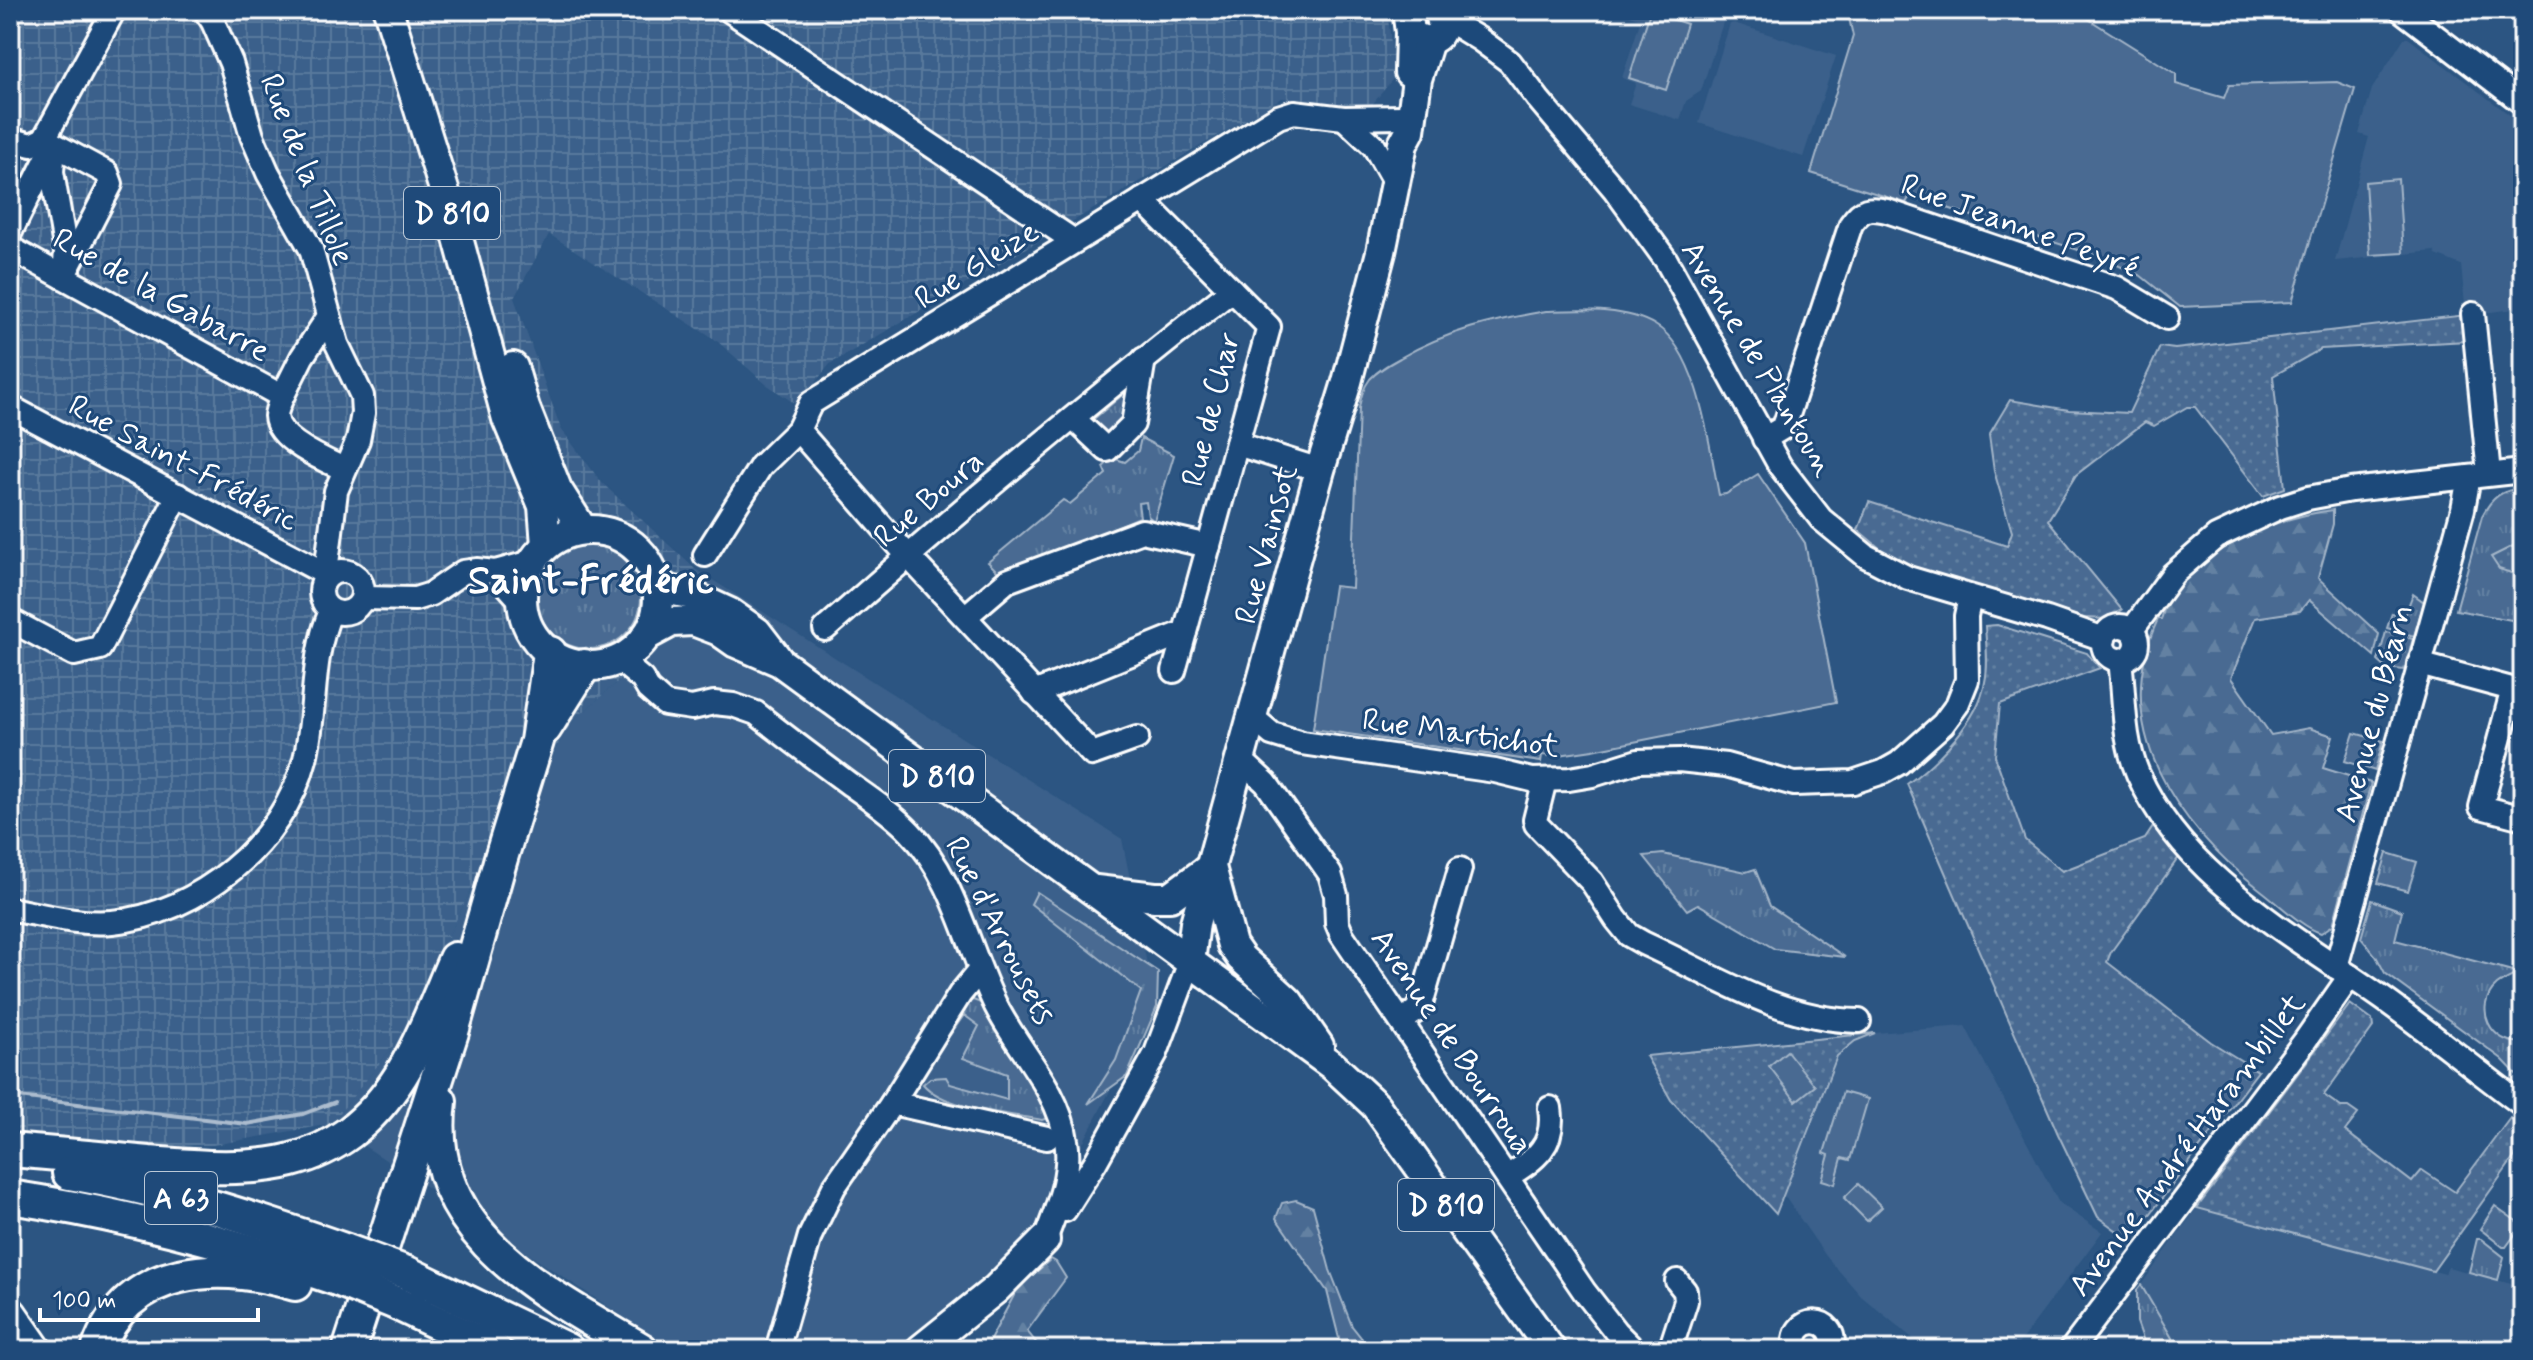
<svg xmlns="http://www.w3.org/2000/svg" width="2533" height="1360" viewBox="0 0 2533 1360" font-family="Mynerve,sans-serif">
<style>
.built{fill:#3b618b}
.industrial{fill:url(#industrial-grid)}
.grass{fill:url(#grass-tufts);stroke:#a4b5c8;stroke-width:2}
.forest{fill:url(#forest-firs);stroke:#a4b5c8;stroke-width:2}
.park{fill:url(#park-dots);stroke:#a4b5c8;stroke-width:2}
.pitch{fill:#486b92;stroke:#a4b5c8;stroke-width:2}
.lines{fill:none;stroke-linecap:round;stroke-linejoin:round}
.stream{stroke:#acbcce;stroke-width:4}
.minor-casing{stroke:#fff;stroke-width:28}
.major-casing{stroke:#fff;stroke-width:34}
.highway-casing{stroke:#fff;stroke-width:38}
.minor{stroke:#1f4a7a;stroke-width:22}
.major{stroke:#1f4a7a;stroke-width:28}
.highway{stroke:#1f4a7a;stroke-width:32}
.highway-bridge-casing{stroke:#fff;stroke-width:38;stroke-linecap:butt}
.highway-bridge{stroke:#1f4a7a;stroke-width:32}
.labels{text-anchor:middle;stroke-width:6;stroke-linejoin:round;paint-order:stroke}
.shield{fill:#1f4a7a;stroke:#bcc9d7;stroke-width:2}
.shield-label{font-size:30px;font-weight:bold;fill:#fff}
.street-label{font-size:32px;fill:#fff;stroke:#1f4a7a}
.district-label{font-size:40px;font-weight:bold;fill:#fff;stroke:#1f4a7a}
</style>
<defs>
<pattern id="industrial-grid" width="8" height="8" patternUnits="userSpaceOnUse" patternTransform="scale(2)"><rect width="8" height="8" fill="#3b618b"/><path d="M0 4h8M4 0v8" fill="none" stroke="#58799c"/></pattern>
<pattern id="grass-tufts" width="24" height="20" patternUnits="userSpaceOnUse" patternTransform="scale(2)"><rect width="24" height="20" fill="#486b92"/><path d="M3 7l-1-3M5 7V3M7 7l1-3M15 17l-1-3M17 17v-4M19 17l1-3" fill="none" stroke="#6381a2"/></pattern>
<pattern id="forest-firs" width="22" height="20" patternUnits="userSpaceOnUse" patternTransform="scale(2)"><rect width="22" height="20" fill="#486b92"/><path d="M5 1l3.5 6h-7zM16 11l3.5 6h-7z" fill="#6381a2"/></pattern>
<pattern id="park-dots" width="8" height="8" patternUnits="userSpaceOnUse" patternTransform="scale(2)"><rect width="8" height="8" fill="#486b92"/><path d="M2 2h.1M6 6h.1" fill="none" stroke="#6381a2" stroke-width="1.8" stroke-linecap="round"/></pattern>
</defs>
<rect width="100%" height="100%" fill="#2c5582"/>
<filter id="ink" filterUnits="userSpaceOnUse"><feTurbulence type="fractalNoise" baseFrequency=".0125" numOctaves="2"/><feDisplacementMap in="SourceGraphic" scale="16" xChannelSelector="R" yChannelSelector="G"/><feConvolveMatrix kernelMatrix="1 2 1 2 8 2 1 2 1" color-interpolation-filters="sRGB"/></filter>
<g filter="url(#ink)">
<!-- built -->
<g class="built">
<path d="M1614,10H1727L1701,91L1686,101L1680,120L1629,104L1636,83L1622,78L1641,19Z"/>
<path d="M1734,23L1836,56L1803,157L1699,123L1730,24Z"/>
<path d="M2404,38H2408L2523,125V308L2466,315L2461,265L2436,255L2434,251L2335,261L2369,137L2359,134L2372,89Z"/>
<path d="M695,569L1122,839L1155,1004L1033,1239L971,1301L905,1350H674L331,1124L399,1039L477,877L572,722L665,640Z"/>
<path d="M1965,1026L2059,1203L2102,1232L2014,1350H1927L1861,1296L1826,1256L1783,1194L1837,1056L1855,1041L1875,1033Z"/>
<path d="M2197,1208L2445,1274L2448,1267L2515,1285L2523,1276V1350H2179L2141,1285Z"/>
</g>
<!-- industrial -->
<path class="industrial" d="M10,10H1387L1395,76L1371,106L1282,98L830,364L797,405L766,384L717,341L549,234L514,298L561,429L602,483L695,569L665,640L572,722L477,877L399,1039L331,1124L213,1145L71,1149L10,1139Z"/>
<!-- grass -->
<g class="grass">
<path d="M1127,391H1129L1123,418L1105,436L1089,423Z"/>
<path d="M1141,438L1174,455L1154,521L1148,516L1146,502L1138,503L1140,517L1001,575L988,562L1063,500L1070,504L1106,474L1103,467L1113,458L1125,462L1138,451Z"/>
<path d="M2523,488V622L2456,610L2482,516C2492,497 2501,490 2523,488Z"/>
<circle cx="589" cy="597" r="52"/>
<path d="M2413,594L2424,602L2414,636L2387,628L2392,613L2404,617Z"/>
<path d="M2386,632L2413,639L2404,670L2386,668L2378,661Z"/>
<path d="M2354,733L2383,741L2375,771L2345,761Z"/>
<path d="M2387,853L2417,862L2408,891L2378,883Z"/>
<path d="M1663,854L1746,872L1755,869L1770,906L1845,957L1775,949L1698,904L1687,910L1644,856Z"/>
<path d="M1037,892L1158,972L1157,1007L1127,1076L1088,1104L1116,1060L1141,991L1031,904Z"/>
<path d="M2372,900L2402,911L2395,940L2516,972L2515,975C2509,978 2502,981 2497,985C2472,1007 2491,1046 2523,1042V1081L2502,1059L2385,973L2376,956L2361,938Z"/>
<path d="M973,1000L981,1003L1040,1099L1048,1118L1042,1120C1010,1114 944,1109 923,1084L930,1078L946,1077L950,1084L1007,1100V1074L963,1058L979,1026L964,1015L927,1068H923L966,1002Z"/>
<path d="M2495,1206L2522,1225L2506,1247H2503L2480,1229Z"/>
<path d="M2477,1239H2481L2504,1257L2498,1280L2469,1272Z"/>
<path d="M2141,1285L2179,1350H2161L2157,1345L2147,1350L2137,1322V1290Z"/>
</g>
<!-- forest -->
<g class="forest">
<path d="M2333,510V524L2318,578L2379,634L2374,656L2309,600L2300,611L2255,618L2231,678L2271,735L2309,728L2333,736L2323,768L2371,783L2333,925L2321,933C2303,928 2278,903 2262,891C2178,826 2107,729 2158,619H2161C2163,615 2163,611 2165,608C2167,601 2175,593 2179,587C2214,543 2279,517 2333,510Z"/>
<path d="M1296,1200L1313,1207L1330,1270L1352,1326L1371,1350H1342L1327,1291L1276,1218L1282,1203Z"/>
<path d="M1051,1259L1056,1262L1066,1278L1027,1331L1042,1350H987L990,1340L1018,1288Z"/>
</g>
<!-- park -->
<g class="park">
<path d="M2466,315L2467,341L2321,349L2273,376L2285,488L2263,496L2195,407H2187L2154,426L2145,422L2076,475L2048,520L2122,610L2107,619L2084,618L1951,580L1894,560L1858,530L1869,502L2007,546L2012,532L1994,471L1989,435L2010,400L2069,410L2129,413L2160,347L2175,349Z"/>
<path d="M2515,545L2523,550C2523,562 2523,567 2511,573L2499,569L2491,557Z"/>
<path d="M1997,625L2087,653L2100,668L2000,704L1995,756L2025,840L2062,871L2145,839L2153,827L2179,857L2111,952L2107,962L2211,1042L2258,1071L2127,1245L2120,1233L2098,1217L2058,1134L1907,784C1937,762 1979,720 1985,682C1989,664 1986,644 1985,626Z"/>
<path d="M2350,1004L2372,1020L2373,1027L2324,1095L2341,1107H2348L2358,1114L2345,1131L2412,1182L2422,1170L2455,1192L2510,1118L2523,1127V1145L2433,1271L2197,1208Z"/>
<path d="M1875,1033L1855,1041L1837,1056L1776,1214L1671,1100L1646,1056Z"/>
</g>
<!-- pitch -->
<g class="pitch">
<path d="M1840,10H2074L2176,74V84L2224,98L2229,85L2337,82L2355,89L2292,302L2180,307L2140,275L2097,256L1910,196L1906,203L1811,173L1853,36L1849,18Z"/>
<path d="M1650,12L1687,24L1666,90L1629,78Z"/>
<path d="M2398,179L2403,253L2370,255L2365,182Z"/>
<path d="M1546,311C1580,310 1625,307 1655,325C1699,350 1710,450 1719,495L1726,494L1758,474L1805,543L1836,702L1593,750L1552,756L1542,755L1541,762L1313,729L1334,586L1352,588L1359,408C1361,397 1363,388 1370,379C1378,370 1389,364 1400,358C1446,331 1494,320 1546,311Z"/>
<path d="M1787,1051L1815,1086L1796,1101L1769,1066Z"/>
<path d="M1843,1092L1868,1099L1850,1160L1842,1158L1835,1184L1822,1180L1829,1155L1824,1153Z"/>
<path d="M1858,1184L1882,1207L1867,1221L1844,1198Z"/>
</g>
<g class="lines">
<!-- stream -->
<path class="stream" d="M10,1096L247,1124L303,1114L335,1102"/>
<!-- minor casing -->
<g class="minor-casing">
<g id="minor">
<path d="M205,10L213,22L231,63L252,136L268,173L311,249L337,344L362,396L363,413L358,440L336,491L327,564L330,574"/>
<path d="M729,10L1074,241"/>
<path d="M2401,10L2523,103"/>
<path d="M1443,17L1479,39L1510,62L1538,99L1615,190L1666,260L1780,466L1821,519L1866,556L1908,578L2047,619L2104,639"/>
<path d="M1344,118L1374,146L1395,183"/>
<path d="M10,139L31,145L44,139"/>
<path d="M44,139L107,173L111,184L63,277"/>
<path d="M44,139L114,10"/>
<path d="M54,146L52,172L66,252L64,272"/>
<path d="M10,233L49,154"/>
<path d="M10,248L272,391L282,397C280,402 276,411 276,416C277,440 324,460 344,469"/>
<path d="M2473,314L2489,474"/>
<path d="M282,397L302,357L329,316"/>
<path d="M10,407L328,575"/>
<path d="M1074,419L1107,450L1133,424L1144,359"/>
<path d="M798,430L908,556L1092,754L1137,738"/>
<path d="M1764,439L1784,427L1851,224C1862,208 1869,207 1887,211L2117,288L2167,318"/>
<path d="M1237,444L1320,470"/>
<path d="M705,555L761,466L798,430L811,403L1278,117L1294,112L1344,118L1403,117"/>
<circle cx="342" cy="592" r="21"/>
<path d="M495,572L522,602"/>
<path d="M363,598L415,599L431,594L463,572L477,570L495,572L532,562"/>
<path d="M965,617L1007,581L1142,531L1209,546"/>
<path d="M10,620L74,654L100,648L178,495"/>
<circle cx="2120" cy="643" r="17"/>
<path d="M825,629C957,512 1093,399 1232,290"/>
<path d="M2132,630L2173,574L2216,537L2280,507L2308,498L2351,490L2523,471"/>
<path d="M619,660L642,679L648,689L665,704L692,708L714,703L733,705L756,713C786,737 817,760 848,783C869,798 892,813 910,832C955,878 968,949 996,1006C1018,1050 1059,1090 1066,1140C1072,1175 1057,1207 1045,1240"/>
<path d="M2120,660C2125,698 2122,737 2138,774C2184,878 2293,935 2382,998C2430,1032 2475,1070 2523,1105"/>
<path d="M2419,664L2523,692"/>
<path d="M1174,671L1185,632"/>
<path d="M2513,689L2481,807L2523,818"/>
<path d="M1034,693L1185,632L1269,327L1142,200"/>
<path d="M1252,717L1272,734L1302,743L1495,771L1532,780L1569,779L1593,775L1638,761L1679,760L1726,765L1794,784L1853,782L1883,772L1899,763L1943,724L1957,705L1967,680L1966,616L1970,597"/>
<path d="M1241,760L1266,783L1330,874L1336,895L1337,923L1342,935L1584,1291L1616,1332L1634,1350"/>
<path d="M1545,780L1535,820L1536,824L1592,882L1616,919L1629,935L1643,943C1713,975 1780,1020 1859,1021"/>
<path d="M10,909C43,915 78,925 112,922C198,914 284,843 305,759C317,710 310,658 331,611"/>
<path d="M2336,967L2463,509L2469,477"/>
<path d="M1401,1021L1416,1011L1422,1001L1460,869"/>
<path d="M892,1103L1047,1138"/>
<path d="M1507,1177C1535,1159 1556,1146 1550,1108"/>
<path d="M1065,1210L1096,1161L1156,1053L1190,962"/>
<path d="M777,1350L810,1236L834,1187L892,1103L960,994L980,970"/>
<path d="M1670,1350L1686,1301L1685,1291L1677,1281"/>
<path d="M1796,1350C1787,1314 1840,1312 1832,1350"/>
<path d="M2071,1350L2304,1042L2350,976"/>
</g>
</g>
<!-- major casing -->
<g class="major-casing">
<g id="major">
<path d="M388,10L451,212L507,419L543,506L546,545"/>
<path d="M1407,10L1410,32L1409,72"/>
<path d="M1415,37L1426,41C1442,38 1447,24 1437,10"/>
<path d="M513,367L525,408L557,489L583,530"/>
<circle cx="590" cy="598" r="68"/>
<path d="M655,581L669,590L689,594L730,613L757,632L777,658"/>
<path d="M646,636L672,622L693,621L719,631L736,643L780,662L1333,1066L1375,1105L1551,1350"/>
<path d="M1211,867L1232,945L1241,958L1288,1001L1319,1046"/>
<path d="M1096,890L1155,897H1170L1211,867"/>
<path d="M1190,962L1195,923L1320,470L1347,382L1381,252L1403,144L1410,131L1417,79L1429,41"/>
<path d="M920,1350L996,1289L1045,1240"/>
</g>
</g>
<!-- highway casing -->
<g class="highway-casing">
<g id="highway">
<path d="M545,728L584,666"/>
<path d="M440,1101C423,1235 545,1292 642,1350"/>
<path d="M10,1150C56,1154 103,1158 149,1163C255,1172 337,1176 401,1075C423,1039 438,998 455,959"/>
<path d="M69,1173C164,1189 256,1219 347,1251"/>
<path d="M10,1197C122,1214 230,1242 337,1279"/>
<path d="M407,1273L567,1350"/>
<path d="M396,1303L495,1350"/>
<path d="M10,1314L35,1350"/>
<path d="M98,1350C127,1263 220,1262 295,1284"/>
<path d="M349,1350L452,1032L501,858L537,741L550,653"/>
</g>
</g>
<!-- minor -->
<use href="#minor" class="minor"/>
<!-- major -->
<use href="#major" class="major"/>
<!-- highway -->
<use href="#highway" class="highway"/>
<!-- highway-bridge casing -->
<g class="highway-bridge-casing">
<g id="highway-bridge">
<path d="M347,1251L407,1273"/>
<path d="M337,1279L396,1303"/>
</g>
</g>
<!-- highway-bridge -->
<use href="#highway-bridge" class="highway-bridge"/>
</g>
</g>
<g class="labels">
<!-- shield labels -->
<g class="shield">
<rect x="404" y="187" width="96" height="52" rx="6"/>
<rect x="889" y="750" width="96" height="52" rx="6"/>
<rect x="145" y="1172" width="72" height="52" rx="6"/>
<rect x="1398" y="1179" width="96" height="52" rx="6"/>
</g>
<g class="shield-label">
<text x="452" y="223">D 810</text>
<text x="937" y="786">D 810</text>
<text x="181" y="1208">A 63</text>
<text x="1446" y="1215">D 810</text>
</g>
<!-- street labels -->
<g class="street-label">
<text transform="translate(308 169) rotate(68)" y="11">Rue de la Tillole</text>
<text transform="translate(2020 225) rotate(20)" y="11">Rue Jeanne Peyré</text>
<text transform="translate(976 264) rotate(-32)" y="11">Rue Gleize</text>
<text transform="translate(162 294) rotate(29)" y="11">Rue de la Gabarre</text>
<text transform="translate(1759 358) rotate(59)" y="11">Avenue de Plantoun</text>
<text transform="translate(1210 409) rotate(-76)" y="11">Rue de Char</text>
<text transform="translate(184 462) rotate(28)" y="11">Rue Saint-Frédéric</text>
<text transform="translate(928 498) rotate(-40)" y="11">Rue Boura</text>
<text transform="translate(1265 544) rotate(-75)" y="11">Rue Vainsot</text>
<text transform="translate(2373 713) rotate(-75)" y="11">Avenue du Béarn</text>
<text transform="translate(1461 732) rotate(8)" y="11">Rue Martichot</text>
<text transform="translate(1001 930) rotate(63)" y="11">Rue d'Arrousets</text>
<text transform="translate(1453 1041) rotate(56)" y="11">Avenue de Bourroua</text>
<text transform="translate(2186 1144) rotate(-53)" y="11">Avenue André Harambillet</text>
</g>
<!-- district labels -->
<g class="district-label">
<text x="591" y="593">Saint-Frédéric</text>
</g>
</g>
<!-- margin -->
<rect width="2533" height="1360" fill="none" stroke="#1f4a7a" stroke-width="40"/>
<rect x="20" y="20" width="2493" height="1320" fill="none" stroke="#fff" stroke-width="3" filter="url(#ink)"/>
<!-- scale -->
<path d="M40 1308v12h218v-12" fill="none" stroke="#ffffff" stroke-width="4"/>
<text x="52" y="1308" font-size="24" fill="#ffffff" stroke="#1f4a7a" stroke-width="6" paint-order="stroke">100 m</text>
</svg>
